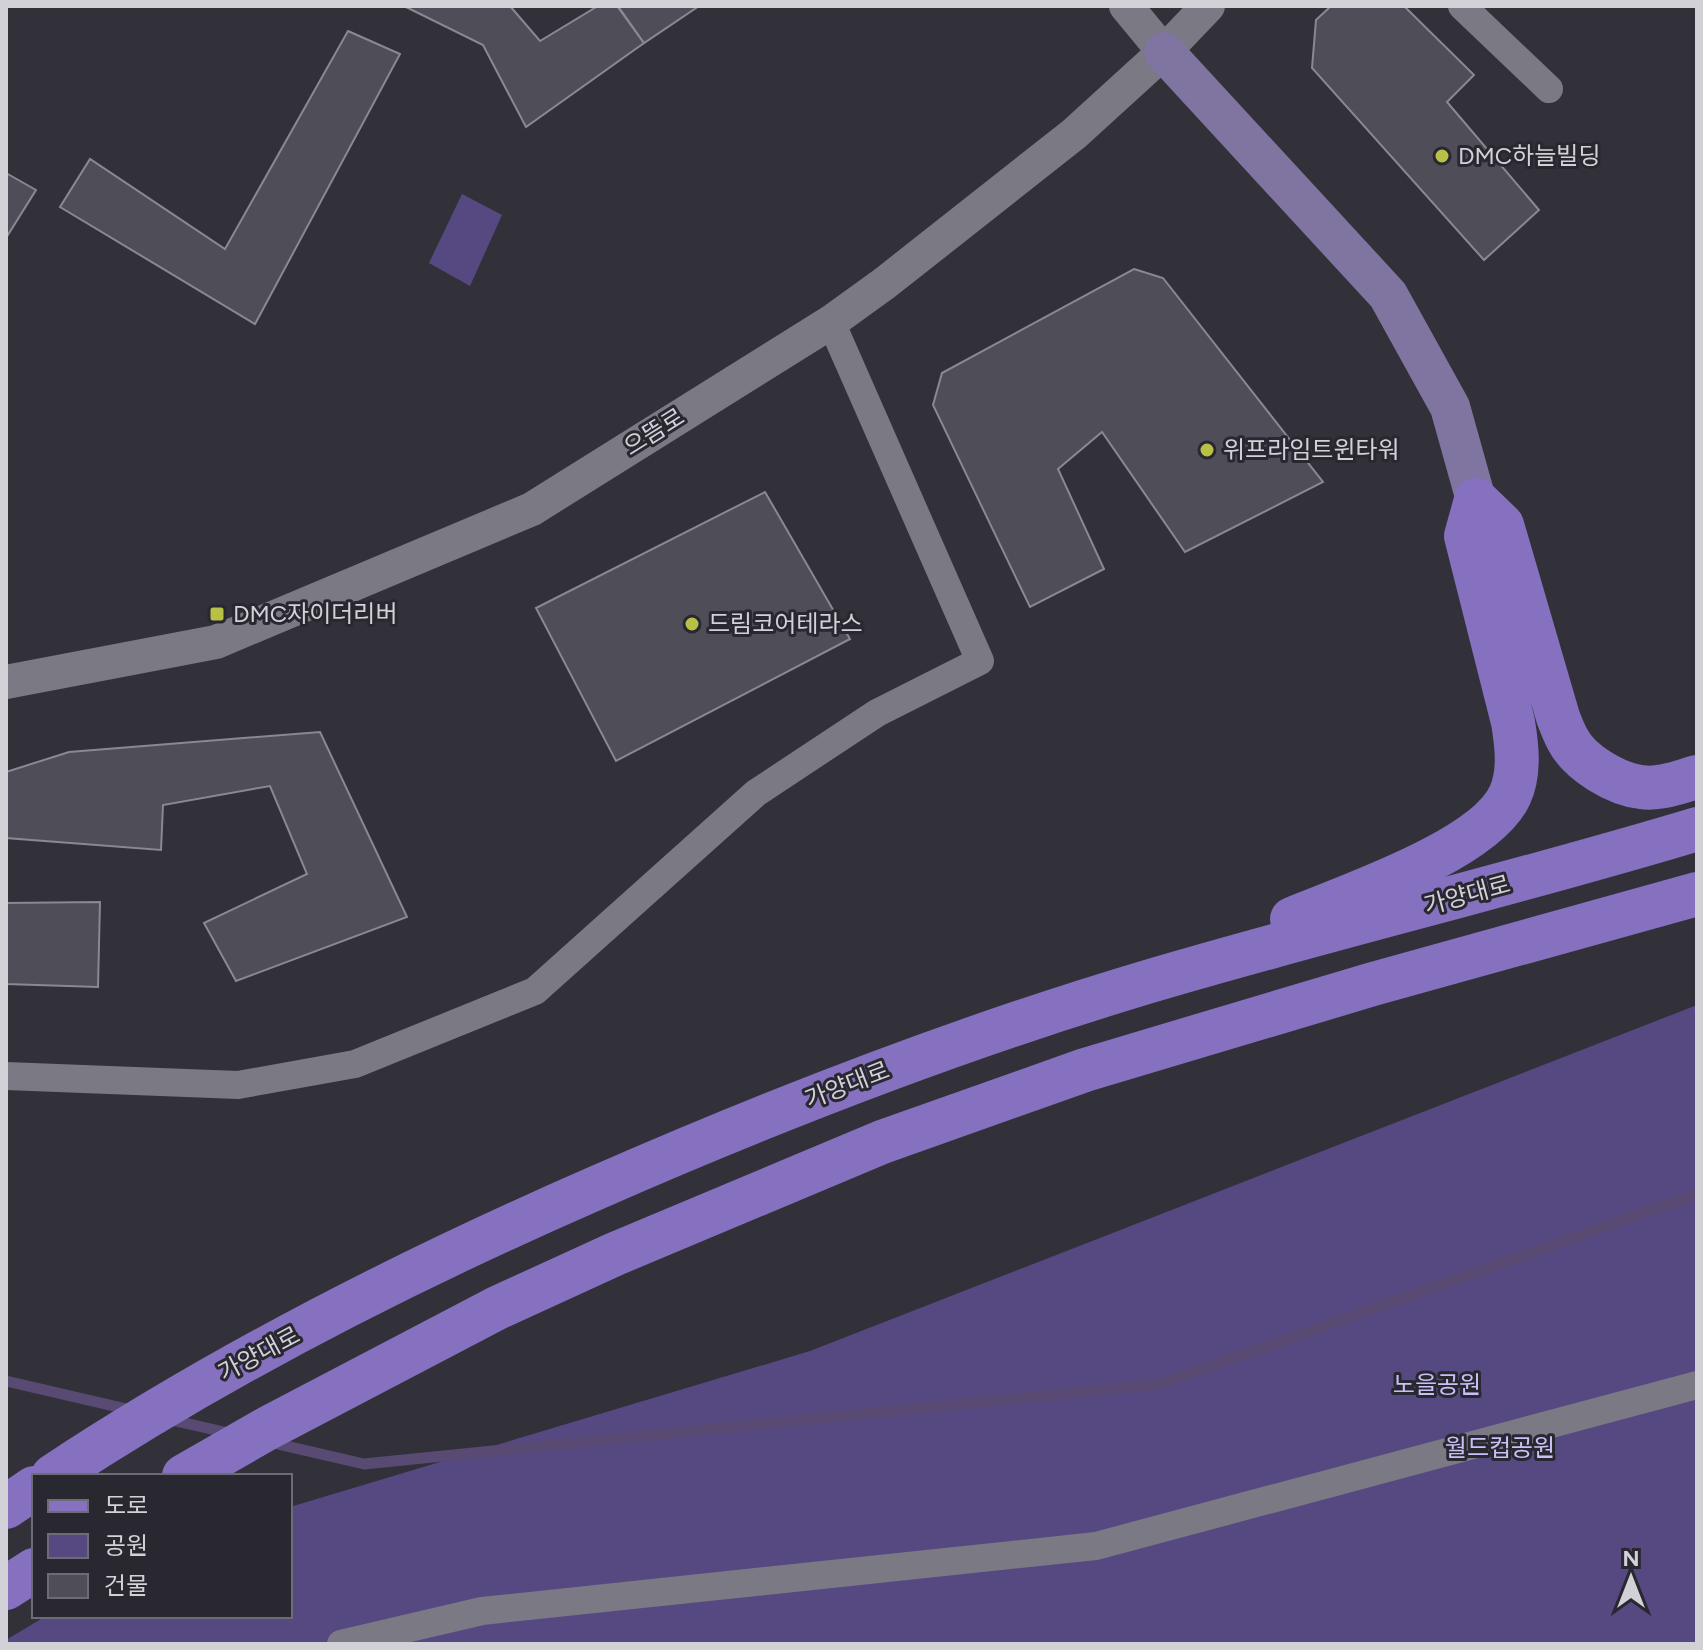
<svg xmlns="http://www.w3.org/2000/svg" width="1703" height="1650" viewBox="0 0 1703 1650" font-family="Figtree,'Noto Sans KR',sans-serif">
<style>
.green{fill:#564982}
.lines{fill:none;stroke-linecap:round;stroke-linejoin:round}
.stream{stroke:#584a73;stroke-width:11}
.building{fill:#4f4d57;stroke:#898893;stroke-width:2}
.minor{stroke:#7b7984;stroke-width:28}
.tertiary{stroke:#7b7984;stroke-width:34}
.secondary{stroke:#8075a1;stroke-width:40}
.primary{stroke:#8571bf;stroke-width:44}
.poi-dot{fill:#b9c046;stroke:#292730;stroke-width:3}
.labels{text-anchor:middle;stroke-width:6;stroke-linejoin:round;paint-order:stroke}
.poi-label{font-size:24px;fill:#d2d1d7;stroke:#292730;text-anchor:start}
.street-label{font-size:24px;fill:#d2d1d7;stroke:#292730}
.park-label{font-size:24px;fill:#cac0f7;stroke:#292730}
</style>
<rect width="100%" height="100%" fill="#32313a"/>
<!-- green -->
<g class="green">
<path d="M462,194L502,215L470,286L429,263Z"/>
<path d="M1697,1005V1644H6V1640L46,1616H290V1507L810,1351Z"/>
</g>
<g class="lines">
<!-- stream -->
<g class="stream">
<path d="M6,1381L131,1410"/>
<path d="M167,1419L233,1434"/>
<path d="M269,1442L364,1464L1160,1384L1697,1194"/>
</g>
</g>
<!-- building -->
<g class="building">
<path d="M404,6H510L540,41L598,6H617L644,43L526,127L483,45Z"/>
<path d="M618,6H699L644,43Z"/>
<path d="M1331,6H1404L1474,75L1447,102L1539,210L1484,260L1312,68L1316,20Z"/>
<path d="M348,31L400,54L255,324L60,207L90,159L225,249Z"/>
<path d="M6,173L36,190L6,238Z"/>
<path d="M1134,269L1163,278L1323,482L1185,552L1102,432L1058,469L1104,569L1030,607L933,405L942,373Z"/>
<path d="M765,492L850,639L616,761L536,608Z"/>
<path d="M320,732L407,917L236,981L204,923L307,874L270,786L163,805L161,850L6,838V772L69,752Z"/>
<path d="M100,902L98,987L6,984V903Z"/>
</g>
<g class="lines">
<!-- minor -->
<g class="minor">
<path d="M1462,6L1549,89"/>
<path d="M6,1076L238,1085L355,1064L535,991L756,793L877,713L980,661L831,322"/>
<path d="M341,1644L482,1611L1096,1546L1697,1385"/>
</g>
<!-- tertiary -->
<g class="tertiary">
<path d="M1126,6L1164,52"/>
<path d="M6,682L216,642L532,509L831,322L885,283L1074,134L1164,52L1208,6"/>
</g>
<!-- secondary -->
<path class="secondary" d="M1164,52L1388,295L1450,407L1476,500"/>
<!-- primary -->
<g class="primary">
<path d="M1292,919C1347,896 1485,850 1510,795C1520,773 1517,746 1513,722L1466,536L1476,500L1502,525L1558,717C1561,725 1564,733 1568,740C1580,763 1616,784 1641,787C1660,790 1679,782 1697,777"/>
<path d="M53,1476C224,1363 408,1270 596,1188C776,1109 959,1038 1147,982C1329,928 1515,884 1697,829"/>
<path d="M184,1476L268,1428L497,1308L615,1254L882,1142L1085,1070L1373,984L1697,894"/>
<path d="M6,1507L34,1488"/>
<path d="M6,1588L34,1570"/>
</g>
</g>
<!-- markers -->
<g class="poi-dot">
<circle cx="1442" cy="156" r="8"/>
<circle cx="1207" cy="450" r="8"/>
<rect x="209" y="606" width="16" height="16" rx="4"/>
<circle cx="692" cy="624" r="8"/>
</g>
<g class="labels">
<!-- poi labels -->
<g class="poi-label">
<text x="1458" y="164">DMC하늘빌딩</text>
<text x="1223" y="458">위프라임트윈타워</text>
<text x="233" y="622">DMC자이더리버</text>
<text x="708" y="632">드림코어테라스</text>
</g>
<!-- street labels -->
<g class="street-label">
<text transform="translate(654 432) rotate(-32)" y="8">으뜸로</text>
<text transform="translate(1467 895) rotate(-15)" y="8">가양대로</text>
<text transform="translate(847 1085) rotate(-21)" y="8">가양대로</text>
<text transform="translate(259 1354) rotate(-28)" y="8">가양대로</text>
</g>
<!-- park labels -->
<g class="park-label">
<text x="1437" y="1393">노을공원</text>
<text x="1500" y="1456">월드컵공원</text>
</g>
</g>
<!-- border -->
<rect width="1703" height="1650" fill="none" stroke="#d2d1d7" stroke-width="16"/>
<!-- legend -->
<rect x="32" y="1474" width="260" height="144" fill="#292730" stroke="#6d6b73" stroke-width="2"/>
<rect x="48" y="1500" width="40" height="12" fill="#8571bf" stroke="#6d6b73" stroke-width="2"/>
<text x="104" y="1514" font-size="24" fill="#d2d1d7">도로</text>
<rect x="48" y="1534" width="40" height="24" fill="#564982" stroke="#6d6b73" stroke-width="2"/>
<text x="104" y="1554" font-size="24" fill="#d2d1d7">공원</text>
<rect x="48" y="1574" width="40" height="24" fill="#4f4d57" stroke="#6d6b73" stroke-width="2"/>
<text x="104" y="1594" font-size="24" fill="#d2d1d7">건물</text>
<!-- north arrow -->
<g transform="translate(1631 1578)" stroke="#292730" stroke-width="6" paint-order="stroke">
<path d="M0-6L14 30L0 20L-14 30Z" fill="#d2d1d7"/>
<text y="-12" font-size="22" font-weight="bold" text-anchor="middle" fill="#d2d1d7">N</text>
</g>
</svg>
